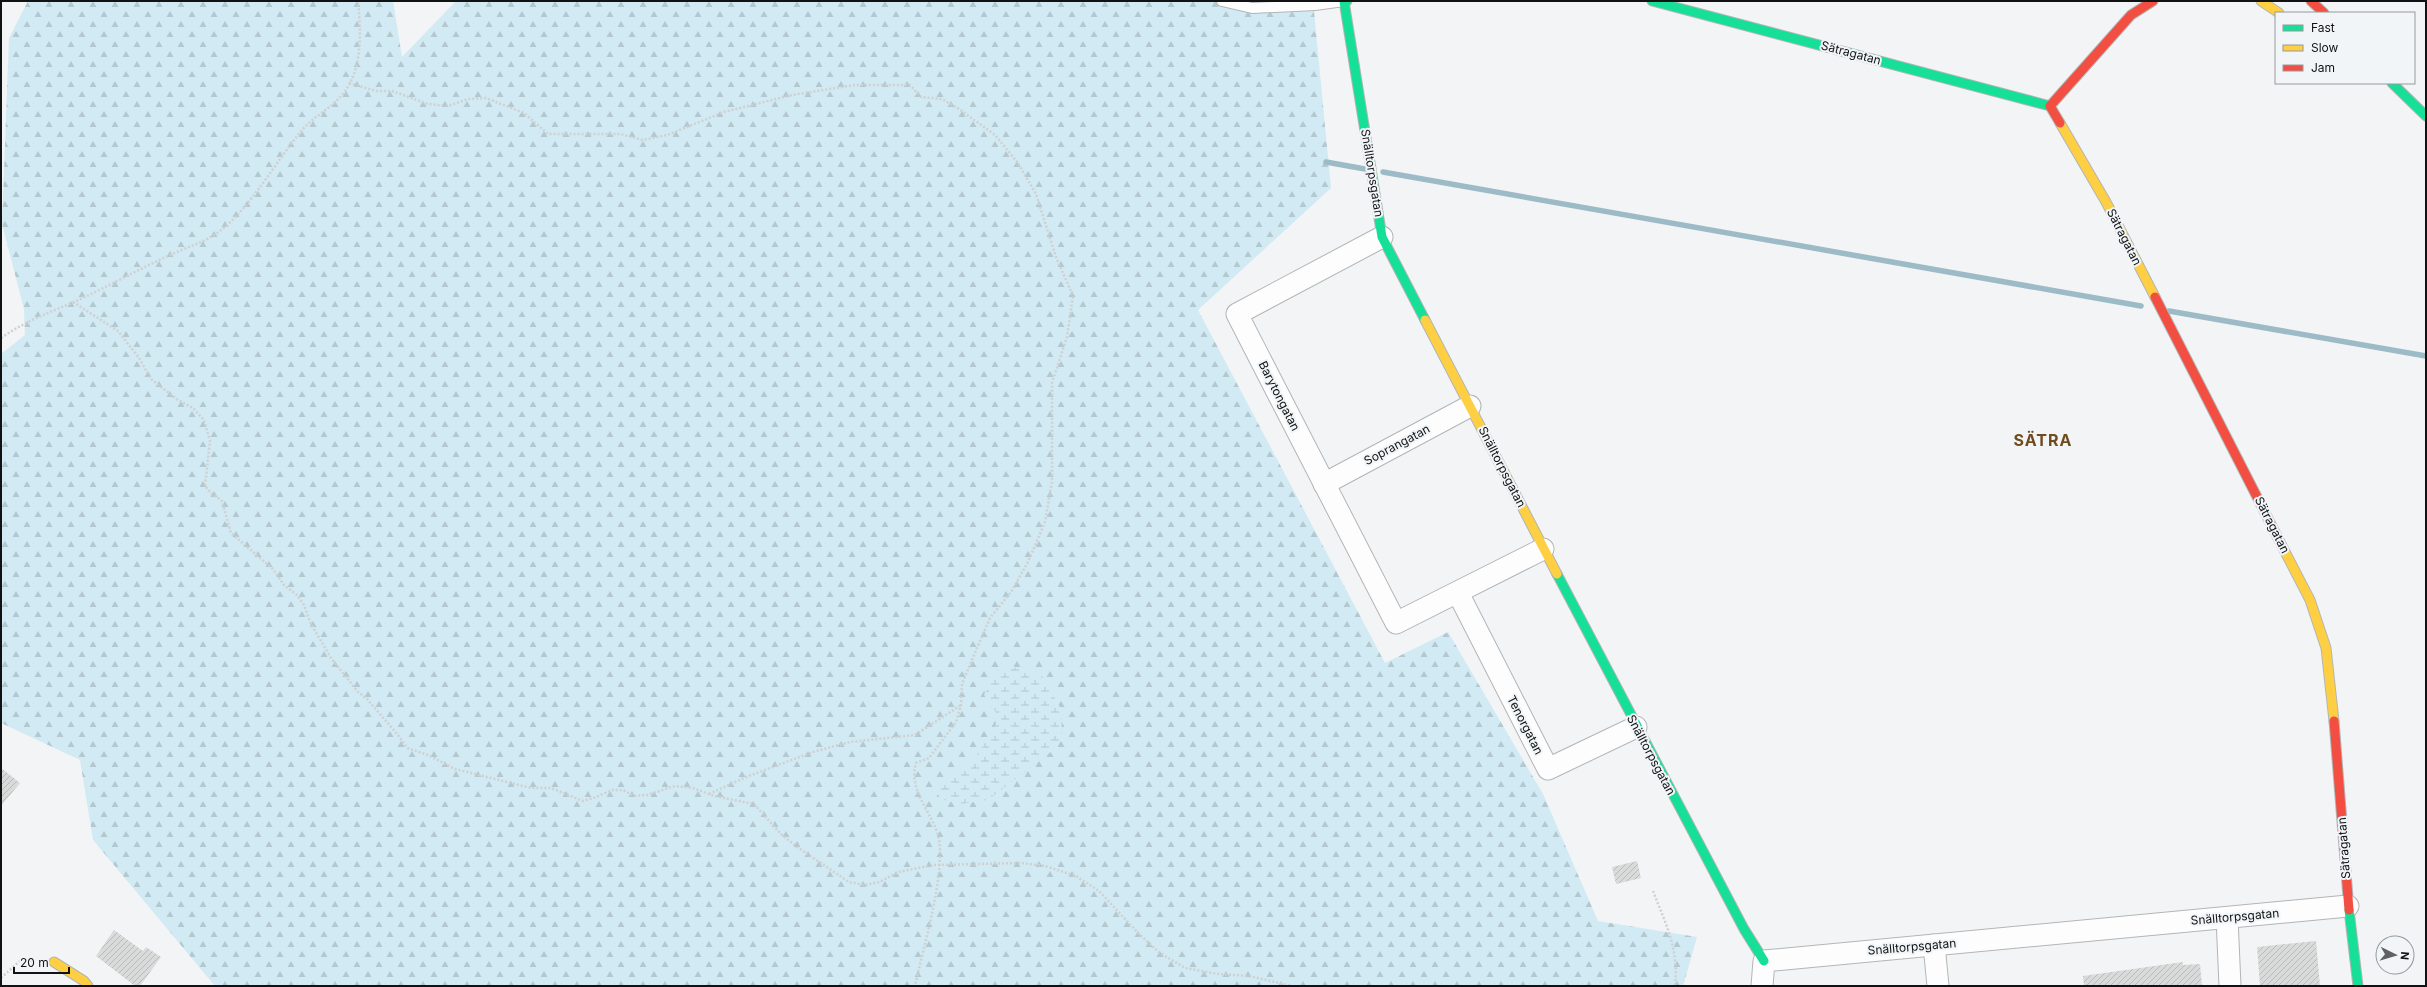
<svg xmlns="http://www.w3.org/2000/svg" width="2427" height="987" viewBox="0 0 2427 987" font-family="Inter,sans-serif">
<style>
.forest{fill:url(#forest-firs)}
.wetland{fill:url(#wetland-marsh)}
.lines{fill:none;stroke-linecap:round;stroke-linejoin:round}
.stream{stroke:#9cbbc6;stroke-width:5.5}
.building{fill:url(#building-hatch)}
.lane-casing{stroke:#b3b5b6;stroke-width:12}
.street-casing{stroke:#b3b5b6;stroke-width:23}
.fast-casing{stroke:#b3b5b6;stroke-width:11}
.slow-casing{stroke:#b3b5b6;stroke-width:11}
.jam-casing{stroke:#b3b5b6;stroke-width:11}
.path{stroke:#cfd0d1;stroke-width:2.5;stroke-dasharray:2 2;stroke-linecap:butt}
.lane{stroke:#fdfdfe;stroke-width:10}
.street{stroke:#fdfdfe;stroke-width:21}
.fast{stroke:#16e098;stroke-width:9}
.slow{stroke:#ffcf43;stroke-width:9}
.jam{stroke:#f24e42;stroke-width:9}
.labels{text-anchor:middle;stroke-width:4;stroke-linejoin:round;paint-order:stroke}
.street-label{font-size:12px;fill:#111213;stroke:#f1f5f7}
.district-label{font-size:16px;font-weight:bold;letter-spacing:1px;fill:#714b1d;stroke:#f1f5f7}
</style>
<defs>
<pattern id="forest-firs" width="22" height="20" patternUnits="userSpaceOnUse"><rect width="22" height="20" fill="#d2eaf3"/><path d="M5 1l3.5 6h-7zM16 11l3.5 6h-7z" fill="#b3c8cf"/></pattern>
<pattern id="wetland-marsh" width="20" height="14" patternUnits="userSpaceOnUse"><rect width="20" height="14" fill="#d2eaf3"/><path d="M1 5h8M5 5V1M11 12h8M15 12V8" fill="none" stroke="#b3c8cf"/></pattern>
<pattern id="building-hatch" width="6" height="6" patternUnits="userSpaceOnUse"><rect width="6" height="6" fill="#d9dbdb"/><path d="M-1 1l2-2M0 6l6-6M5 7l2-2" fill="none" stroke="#b9bbbb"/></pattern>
</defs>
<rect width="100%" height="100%" fill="#f2f4f6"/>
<!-- forest -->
<path class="forest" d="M28,1H393L402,57L456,1H1313L1331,188L1198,310L1385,663L1448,632L1543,794L1598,921L1697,937L1683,986H215L93,840L80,760L1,723V354L25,335L24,309L2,224L9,38Z"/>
<!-- wetland -->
<path class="wetland" d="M1014,668H1023L1041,674L1061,709L1062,732L1056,748L988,800L960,804L940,799L935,789C943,778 953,776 963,769C980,756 989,735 999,717L984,695L995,671Z"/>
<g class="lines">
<!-- stream -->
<g class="stream">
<path d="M1326,162L1365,169"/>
<path d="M1383,172L2141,306"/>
<path d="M2169,311L2426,356"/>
</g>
</g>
<!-- building -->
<g class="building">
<path d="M1,768L20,783L1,806Z"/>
<path d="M1637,861L1641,878L1616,884L1612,867Z"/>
<path d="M114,930L143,951L146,947L161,957L140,986H135L96,956Z"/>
<path d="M2316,941L2320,986H2260L2257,947Z"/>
<path d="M2183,962V965L2200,964L2202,986H2084L2083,976Z"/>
</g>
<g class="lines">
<!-- lane casing -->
<g class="lane-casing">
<path id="lane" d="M1222,1L1252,8L1315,5L1344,1"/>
</g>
<!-- street casing -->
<g class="street-casing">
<g id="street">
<path d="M1382,237L1237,314L1396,623L1543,549"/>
<path d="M1324,484L1470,406"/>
<path d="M1458,593L1548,769L1636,727"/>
<path d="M2227,918L2230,986"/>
<path d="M1934,945L1938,986"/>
<path d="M1762,986L1764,961L2348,906"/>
</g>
</g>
<!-- fast casing -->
<g class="fast-casing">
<g id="fast">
<path d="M1347,1H1344L1382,237L1425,320"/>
<path d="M1652,1L2050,106"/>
<path d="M2392,83L2426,116"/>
<path d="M1557,574L1744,929L1764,961"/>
<path d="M2349,910L2358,986"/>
</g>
</g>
<!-- slow casing -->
<g class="slow-casing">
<g id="slow">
<path d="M2261,1L2279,13"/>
<path d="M2060,123L2106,202L2155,297"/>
<path d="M1425,320L1557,574"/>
<path d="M2281,544L2310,600L2326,648L2334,721"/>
<path d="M54,962L84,981L88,986"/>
</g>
</g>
<!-- jam casing -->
<g class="jam-casing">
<g id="jam">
<path d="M2311,1L2324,13"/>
<path d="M2060,123L2050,106L2131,15L2153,1"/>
<path d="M2155,297L2281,544"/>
<path d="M2334,721L2349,910"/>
</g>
</g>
<!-- path -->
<g class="path">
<path d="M349,83L376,91H392L428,104L448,106L468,99L486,98L524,113L548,134H620L643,140L667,135L724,112L792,95L855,85H910L921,97L942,99L959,109L995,135L1018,163L1036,194L1056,257L1073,296L1067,337L1052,383V481L1045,522L1028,562L1011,592L990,618L977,648L962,684L961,705L956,722L929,758L916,763C908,790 931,811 938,835C947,870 923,948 915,986"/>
<path d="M73,302L118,331L139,358L151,379L178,400L193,408L204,420L210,441L205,486L211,493L222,501L231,533L273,569L284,585L297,595L304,605L310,622L331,658L358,692L367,699L398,735L407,748L428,755L455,769L531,788H551L583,801L596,797L612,790H623L634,796L647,795L675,786L693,788L714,796L754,804L781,834L797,847L849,882L865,885L879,882L899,872L933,865L1021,863L1045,866L1076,876L1099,891L1139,934L1160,953L1185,968L1218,974L1249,976L1292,986"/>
<path d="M1,338C24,322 48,313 74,302C105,288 135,271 166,257C184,248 204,243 220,231C250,208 277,160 302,130C313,117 330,109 341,96C363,72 361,32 358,1"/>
<path d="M709,794L746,777L813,752L850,742L915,735L961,705"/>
<path d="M1653,891C1666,925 1679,949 1675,986"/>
<path d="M1,978L21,960L35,961"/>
</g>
<!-- lane -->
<use href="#lane" class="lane"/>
<!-- street -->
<use href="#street" class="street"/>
<!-- fast -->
<use href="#fast" class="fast"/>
<!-- slow -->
<use href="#slow" class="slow"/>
<!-- jam -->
<use href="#jam" class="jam"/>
</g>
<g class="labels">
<!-- street labels -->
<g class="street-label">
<text transform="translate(1851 53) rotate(15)" y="4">Sätragatan</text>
<text transform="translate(1372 173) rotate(81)" y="4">Snälltorpsgatan</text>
<text transform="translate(2124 237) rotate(63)" y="4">Sätragatan</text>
<text transform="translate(1279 396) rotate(63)" y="4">Barytongatan</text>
<text transform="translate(1397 445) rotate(-28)" y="4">Soprangatan</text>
<text transform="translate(1502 467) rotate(63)" y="4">Snälltorpsgatan</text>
<text transform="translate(2272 525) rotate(63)" y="4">Sätragatan</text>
<text transform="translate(1525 725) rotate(63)" y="4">Tenorgatan</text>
<text transform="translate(1651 755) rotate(62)" y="4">Snälltorpsgatan</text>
<text transform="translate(2344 848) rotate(-94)" y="4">Sätragatan</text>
<text transform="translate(2235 917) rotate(-5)" y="4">Snälltorpsgatan</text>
<text transform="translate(1912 947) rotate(-5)" y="4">Snälltorpsgatan</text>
</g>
<!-- district labels -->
<g class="district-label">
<text x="2043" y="446">SÄTRA</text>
</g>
</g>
<!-- border -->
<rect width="2427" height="987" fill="none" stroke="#111213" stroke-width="4"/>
<!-- legend -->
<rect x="2275" y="12" width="140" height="72" fill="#f1f5f7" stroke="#979a9c"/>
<rect x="2283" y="25" width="20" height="6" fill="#16e098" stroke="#979a9c"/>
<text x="2311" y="32" font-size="12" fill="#111213">Fast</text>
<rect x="2283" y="45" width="20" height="6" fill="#ffcf43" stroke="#979a9c"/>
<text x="2311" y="52" font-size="12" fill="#111213">Slow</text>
<rect x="2283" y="65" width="20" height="6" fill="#f24e42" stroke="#979a9c"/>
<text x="2311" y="72" font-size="12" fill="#111213">Jam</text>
<!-- north arrow -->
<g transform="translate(2395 955) rotate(95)"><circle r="19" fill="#f1f5f7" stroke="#979a9c"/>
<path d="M0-3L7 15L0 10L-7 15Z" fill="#606162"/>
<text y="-6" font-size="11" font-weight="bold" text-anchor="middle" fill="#111213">N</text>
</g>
<!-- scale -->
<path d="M14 967v6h55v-6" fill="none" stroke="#111213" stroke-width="2"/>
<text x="20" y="967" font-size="12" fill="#111213" stroke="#f1f5f7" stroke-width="3" paint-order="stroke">20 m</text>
</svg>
